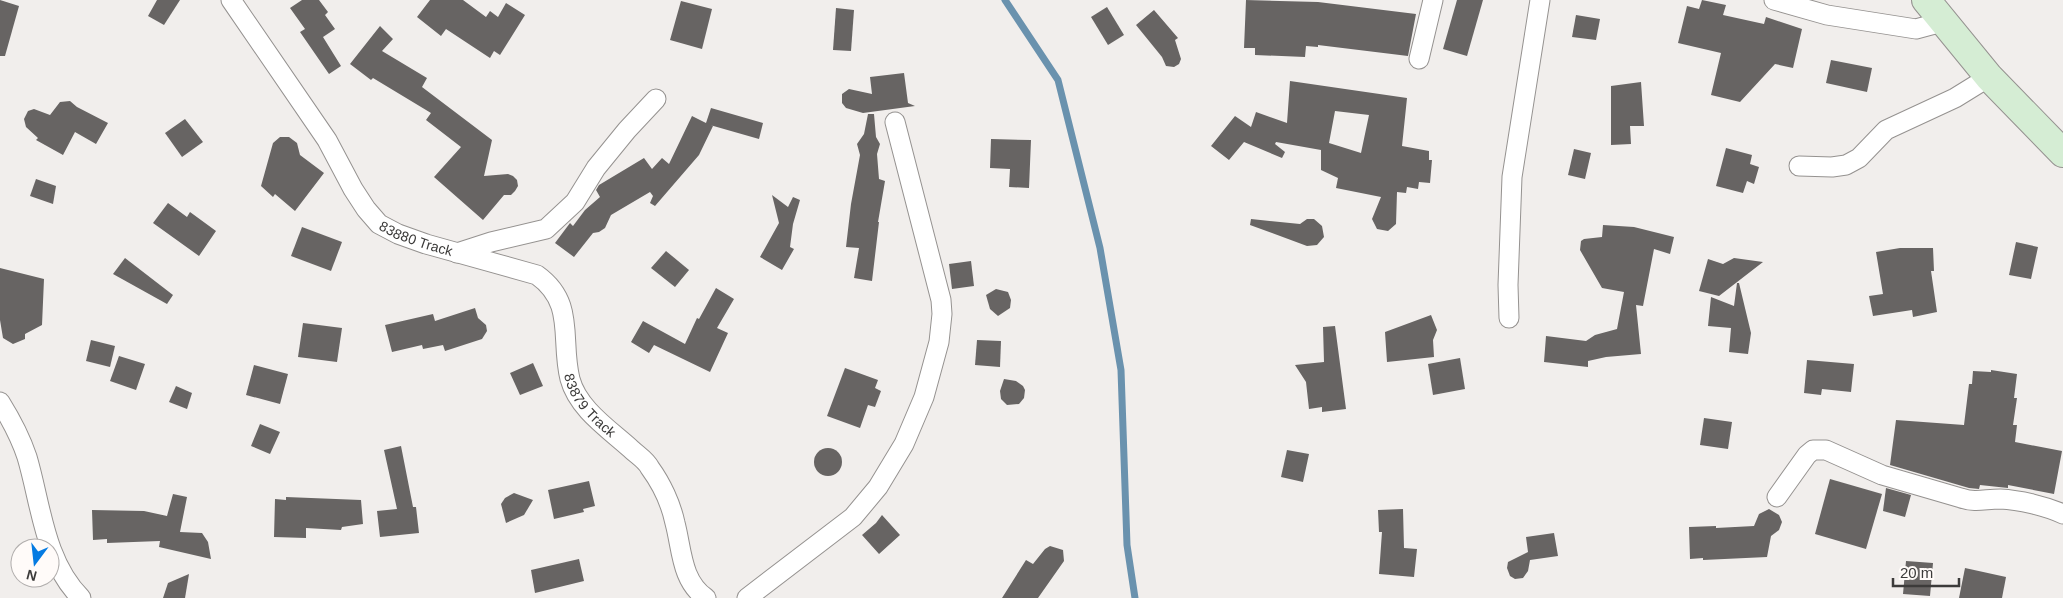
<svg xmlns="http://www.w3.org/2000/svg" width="2063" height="598" viewBox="0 0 2063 598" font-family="Helvetica,sans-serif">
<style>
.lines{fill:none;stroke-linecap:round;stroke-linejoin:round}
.stream{stroke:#6a92ae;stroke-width:7}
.building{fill:#676463;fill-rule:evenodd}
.street-casing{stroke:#959290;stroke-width:21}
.secondary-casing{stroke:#959290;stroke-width:30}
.street{stroke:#fff;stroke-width:19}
.secondary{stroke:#d5edd4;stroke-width:28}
.labels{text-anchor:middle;stroke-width:5;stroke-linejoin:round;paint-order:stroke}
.street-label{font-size:14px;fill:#3c3b3a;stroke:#fffbf9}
</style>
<rect width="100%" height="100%" fill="#f1eeec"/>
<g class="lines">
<!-- stream -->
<path class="stream" d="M1005,0L1058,80L1100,248L1121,370L1127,545L1135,598"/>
</g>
<!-- building -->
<g class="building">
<path d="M0,0L19,6L5,56H0Z"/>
<path d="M157,0H180L164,25L148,16Z"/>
<path d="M302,0H319L328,12L325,15L335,29L323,37L341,66L329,74L300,32L305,29L290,8Z"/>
<path d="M430,0H463L486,17L490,11L498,17L506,3L525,15L500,55L494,51L490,58L446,29L441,36L417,17Z"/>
<path d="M1246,0L1318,2L1416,14L1408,56L1318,45V47L1306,46L1305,57L1255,55V48H1244Z"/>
<path d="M1457,0H1483L1467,56L1443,49Z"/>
<path d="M1702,0L1726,5L1723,15L1764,24L1766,17L1802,29L1793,68L1775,64L1740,102L1711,95L1721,53L1678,43L1687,6L1699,9Z"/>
<path d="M681,1L712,9L702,49L670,40Z"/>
<path d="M1107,7L1124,35L1108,45L1091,17Z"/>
<path d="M836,8L854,10L851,51L833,50Z"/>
<path d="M1154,10L1178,38L1175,40L1181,59L1179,64L1174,67L1166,66L1162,57L1136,25Z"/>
<path d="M1576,15L1600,19L1596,40L1572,37Z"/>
<path d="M380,26L393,39L382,51L427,78L422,87L492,140L484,176L508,174L513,176L517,180L518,186L515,191L511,195H504L483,220L434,177L461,147L426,120L431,113L373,78L371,80L350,64Z"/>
<path d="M1831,60L1872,68L1867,92L1826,83Z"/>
<path d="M904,73L908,103L915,106L863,113L846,108L842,103V94L849,89L872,94L870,77Z"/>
<path d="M1290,81L1407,98L1402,146L1429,151V160H1432L1430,183L1419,182L1418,189L1407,187L1406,193L1397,192L1396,224L1388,231L1377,229L1372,219L1381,197L1336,188L1338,178L1321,170V150L1276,142L1275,144L1285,152L1282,158L1244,142L1229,160L1211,146L1235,116L1251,127L1256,112L1287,123ZM1335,111L1369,115L1361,153L1329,143Z"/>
<path d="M1641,82L1644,126H1630L1631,144L1611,145V86Z"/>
<path d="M70,101L77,107L108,123L96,144L75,132L63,155L36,140L38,138L26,127L24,119L28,111L34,109L50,115L60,102Z"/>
<path d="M711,108L763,123L759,139L710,125L713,126L699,155L655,206L650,203L653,196L650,192L611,215L605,228L599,232L593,233L574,257L555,243L570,223L573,226L585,210L600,197L596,190L599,185L644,158L652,169L662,158L669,164L692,116L706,123Z"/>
<path d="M868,114H874L876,137L880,144L877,154L879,179L885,181L878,222H879L872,281L854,278L859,248L846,247L851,204L860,155L857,144L864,134Z"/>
<path d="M185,119L203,142L182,157L165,133Z"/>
<path d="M280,137H289L297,143L300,155L324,173L295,211L275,194L273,197L261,186L273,143Z"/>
<path d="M991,139L1031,140L1029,188L1009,187L1010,169L990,168Z"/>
<path d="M1726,148L1752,155L1750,164L1759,167L1754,184L1747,181L1743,193L1716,186Z"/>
<path d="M1574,149L1591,153L1585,179L1568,175Z"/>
<path d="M36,179L56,186L53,204L30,196Z"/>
<path d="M772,195L788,207L793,197L800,200L793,224L790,247L794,249L782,270L760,257L779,223Z"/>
<path d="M168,203L187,217L190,212L216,231L199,256L153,223Z"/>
<path d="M1251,219L1300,224L1307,219H1314L1322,226L1324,237L1317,245L1307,246L1250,225Z"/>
<path d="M1603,225L1634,227L1674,237L1670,254L1654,249L1643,306L1636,305L1641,354L1606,357L1588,361V367L1544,362L1546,336L1586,341L1595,335L1617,329L1624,292L1602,288L1580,250L1581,241L1584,239L1602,237Z"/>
<path d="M302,227L342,242L331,271L291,256Z"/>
<path d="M2016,242L2038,247L2031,279L2009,275Z"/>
<path d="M1900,248H1933L1934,271H1931L1937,312L1913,317L1912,310L1873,316L1869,296L1883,294L1876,252Z"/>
<path d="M666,251L689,270L675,287L651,268Z"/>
<path d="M125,258L173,295L167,304L113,274Z"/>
<path d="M1708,259L1723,264L1734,258L1763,262L1719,296L1699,291Z"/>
<path d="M971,261L974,286L952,289L949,264Z"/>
<path d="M0,268L44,279L42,325L25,334V339L13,344L3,338L0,320Z"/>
<path d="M1737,283H1739L1751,333L1748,354L1729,352L1731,328L1708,326L1711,297L1734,306Z"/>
<path d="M716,288L734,299L717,328L728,333L710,372L654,345L649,353L631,342L643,321L685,344L697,318L699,319Z"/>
<path d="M996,289L1008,292L1011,300L1010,308L998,316L990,309L986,295Z"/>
<path d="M475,308L478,318L486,325L487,331L482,339L445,351L443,345L423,349L422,345L392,352L385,325L433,314L435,321Z"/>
<path d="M1431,315L1437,330L1433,340L1434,357L1387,362L1385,332Z"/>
<path d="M303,323L342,328L337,362L298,357Z"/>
<path d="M1335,326L1346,409L1322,412V407L1309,409L1306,382L1295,365L1324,362L1323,327Z"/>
<path d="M91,340L115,346L110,367L86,361Z"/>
<path d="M977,340L1001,341L1000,367L975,365Z"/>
<path d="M119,356L145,364L136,390L110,381Z"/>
<path d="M1460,358L1465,389L1433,395L1428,364Z"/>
<path d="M1807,360L1854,364L1851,392L1822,389L1821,395L1804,393Z"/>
<path d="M533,363L543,386L520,395L510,373Z"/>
<path d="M254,365L288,374L280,404L246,395Z"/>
<path d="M845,368L878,380L875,388L881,391L875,407L868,405L860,428L827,416Z"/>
<path d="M1991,370L2017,374L2014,398H2017L2013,425H2017L2015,442L2062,451L2054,494L2008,485V488L1980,485L1979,489L1969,488L1890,465L1896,420L1964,425L1969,384H1972L1973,371L1991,372Z"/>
<path d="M1004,379L1016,381L1023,386L1025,390L1024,398L1019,404L1007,405L1001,399L1000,391Z"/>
<path d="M176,386L192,393L187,409L169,402Z"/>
<path d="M1704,418L1732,422L1728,449L1700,445Z"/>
<path d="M260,424L280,432L270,454L251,446Z"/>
<path d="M401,446L413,507H416L419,533L380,537L377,511L397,509L384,450Z"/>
<circle cx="828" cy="462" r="14"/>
<path d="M1287,450L1309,454L1303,482L1281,477Z"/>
<path d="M1830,479L1882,494L1866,549L1815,534Z"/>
<path d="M589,481L595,506L583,509L584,512L554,519L548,490Z"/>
<path d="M1886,488L1911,495L1905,517L1883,511Z"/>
<path d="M514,493L533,500L524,515L506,523L501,504L505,498Z"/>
<path d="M173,494L187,497L180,532L202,533L208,542L211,559L159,547L160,541L107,543V539L93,540L92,510L144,511L167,516Z"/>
<path d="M286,497L361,500L363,524L342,527L341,530L306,528V538L274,537L275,499L286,500Z"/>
<path d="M1403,509L1404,548L1417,549L1414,577L1379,574L1382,532H1379L1378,510Z"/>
<path d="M1769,509L1779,515L1782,522L1779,530L1771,536L1767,557L1703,560V558L1690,559L1689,527L1716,526V528L1754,526L1759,514Z"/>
<path d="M882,515L900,535L879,554L862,535L876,523Z"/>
<path d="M1554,533L1558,556L1530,560L1528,571L1523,578L1515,579L1510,576L1507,568L1508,562L1528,552L1526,537Z"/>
<path d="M1050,546L1063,550L1064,561L1038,598H1002L1026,560L1033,564L1045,549Z"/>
<path d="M579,559L584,581L535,593L531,570Z"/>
<path d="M1906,561L1933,563L1930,596L1903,594Z"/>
<path d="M1965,568L2006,577L2002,598H1959Z"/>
<path d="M189,574L185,598H163L168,583Z"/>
</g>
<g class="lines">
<!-- street casing -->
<g class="street-casing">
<g id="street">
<path id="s1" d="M231,0L327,140L353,189L366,209L379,224L398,234L426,244L537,275C576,303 560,339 570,379C578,409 609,429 631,449C637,455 646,460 650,468C661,483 671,504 675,523C682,549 681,581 706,598"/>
<path d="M1774,0L1827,15L1916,29L1942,22"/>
<path d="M1419,59L1433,0"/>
<path d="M1799,166L1832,167L1846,165L1859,158L1886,130L1955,98L1989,77"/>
<path d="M457,253L491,242L546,229L575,202L596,168L627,130L656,99"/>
<path d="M1509,318L1508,285L1512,177L1540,0"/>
<path d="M0,402C10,418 21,439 27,457C41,504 44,561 81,598"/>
<path d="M1777,497L1807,455L1813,450H1826L1882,475L1961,498C1976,503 1985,499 2000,499C2020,500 2045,506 2063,514"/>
<path d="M747,598L853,517L878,487L904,444L924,397L939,342L942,314L941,300L895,122"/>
</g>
</g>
<!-- secondary casing -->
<g class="secondary-casing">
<path id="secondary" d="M1926,0L1989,77L2063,153"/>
</g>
<!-- street -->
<use href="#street" class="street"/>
<!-- secondary -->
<use href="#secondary" class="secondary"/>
</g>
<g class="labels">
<!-- street labels -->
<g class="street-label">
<text dy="5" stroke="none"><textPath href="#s1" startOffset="309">83880 Track</textPath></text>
<text dy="5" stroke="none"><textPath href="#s1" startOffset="582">83879 Track</textPath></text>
</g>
</g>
<!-- north arrow -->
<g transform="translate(35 563) rotate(195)"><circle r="24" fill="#fffbf9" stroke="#b1aead"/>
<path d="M0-4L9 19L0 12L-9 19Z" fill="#057be2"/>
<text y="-8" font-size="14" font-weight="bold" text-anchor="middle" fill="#3c3b3a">N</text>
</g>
<!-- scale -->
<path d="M1893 578v8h66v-8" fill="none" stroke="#3c3b3a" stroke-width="2.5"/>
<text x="1900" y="578" font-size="15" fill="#3c3b3a" stroke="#fffbf9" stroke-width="4" paint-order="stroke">20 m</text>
</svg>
